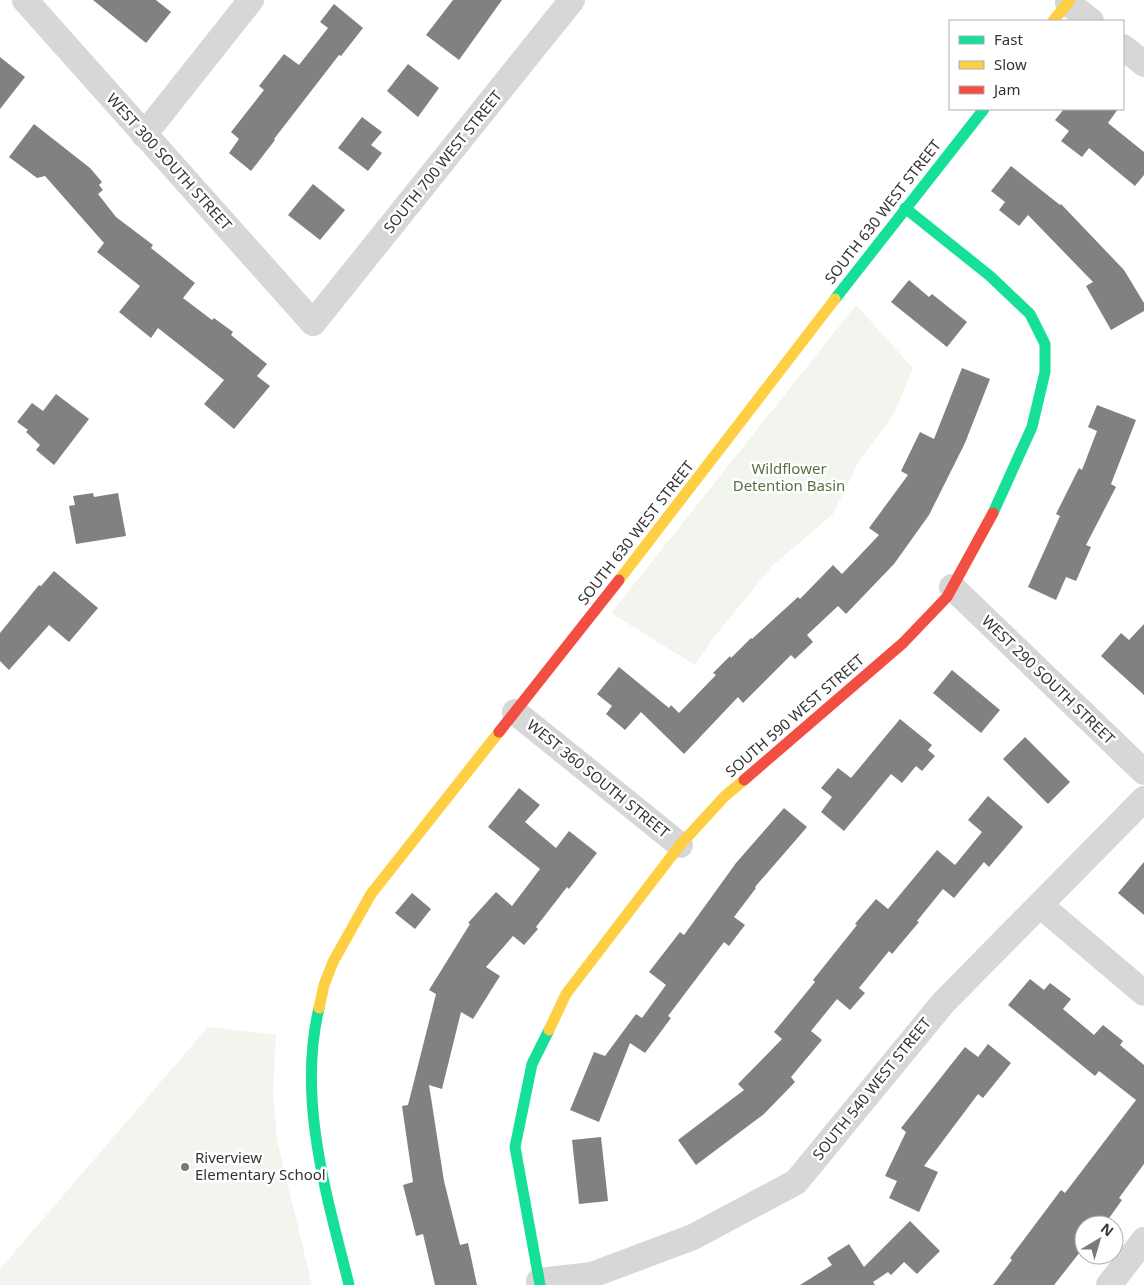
<svg xmlns="http://www.w3.org/2000/svg" width="1144" height="1285" viewBox="0 0 1144 1285" font-family="'Noto Sans',sans-serif">
<style>
.green{fill:#f1f5ed}
.building{fill:#818181}
.lines{fill:none;stroke-linecap:round;stroke-linejoin:round}
.street{stroke:#d7d7d7;stroke-width:26}
.fast{stroke:#16e098;stroke-width:11}
.slow{stroke:#ffcf43;stroke-width:11}
.jam{stroke:#f24e42;stroke-width:11}
.poi-dot{fill:#7a7a7a;stroke:#fff;stroke-width:2}
.labels{text-anchor:middle;stroke-width:5;stroke-linejoin:round;paint-order:stroke}
.street-label{font-size:15px;fill:#333;stroke:#fff}
.park-label{font-size:15px;fill:#56703f;stroke:#fff}
.poi-label{font-size:15px;fill:#333;stroke:#fff;text-anchor:start}
</style>
<rect width="100%" height="100%" fill="#fff"/>
<!-- green -->
<g class="green">
<path d="M856,305L913,368L894,414L859,461L833,514L772,566L714,637L695,665L611,613Z"/>
<path d="M208,1027L276,1035L273,1092L277,1140L312,1285H0V1269Z"/>
</g>
<!-- building -->
<g class="building">
<path d="M93,0H156L171,12L146,43Z"/>
<path d="M453,0H502L459,60L426,35Z"/>
<path d="M334,4L363,28L341,56L339,55L274,139L275,140L251,171L229,153L239,139L231,132L264,90L259,86L284,54L299,65L328,28L320,22Z"/>
<path d="M0,57L25,77L0,109Z"/>
<path d="M408,64L439,88L418,117L387,91Z"/>
<path d="M1064,109H1118L1108,123L1144,152V175L1135,186L1089,148L1082,157L1061,141L1069,131L1055,120Z"/>
<path d="M362,117L382,132L371,145L382,153L368,171L338,148Z"/>
<path d="M34,124L90,168L102,182L99,185L103,190L98,194L116,217L153,245L151,248L195,283L183,298L212,320L214,318L233,332L231,335L267,364L257,376L270,386L234,429L204,404L224,380L158,328L151,338L119,312L140,286L97,252L104,243L45,176L37,178L9,157Z"/>
<path d="M1011,166L1060,205L1061,204L1124,270L1144,303V311L1111,330L1086,286L1093,282L1028,215L1019,226L999,210L1005,202L991,191Z"/>
<path d="M313,184L345,210L320,240L288,215Z"/>
<path d="M909,280L929,297L932,294L967,322L947,347L891,302Z"/>
<path d="M962,368L990,379L965,443L929,515L894,564L846,614L838,606L807,635L813,642L795,659L791,655L743,703L738,697L684,754L641,712L625,730L606,714L612,706L597,694L619,667L669,708L671,705L679,713L716,675L713,673L730,656L731,658L751,638L752,639L798,597L800,599L833,565L842,574L879,535L869,528L908,475L901,471L920,432L934,439Z"/>
<path d="M56,394L89,419L54,465L36,450L40,445L26,432L28,430L17,422L32,403L43,411Z"/>
<path d="M1097,405L1136,420L1111,484L1116,487L1086,545L1091,547L1076,581L1066,577L1056,600L1028,587L1060,516L1056,514L1079,468L1082,470L1097,431L1088,427Z"/>
<path d="M93,493L94,497L118,493L126,536L76,544L69,506L75,505L73,496Z"/>
<path d="M54,571L98,608L69,642L49,625L9,670L0,661V633L39,585L41,586Z"/>
<path d="M1144,624V695L1101,656L1121,633L1129,640Z"/>
<path d="M952,670L1000,710L981,733L933,693Z"/>
<path d="M900,719L932,745L928,750L935,756L922,771L916,766L902,783L891,774L844,831L821,812L832,797L821,788L838,768L851,778Z"/>
<path d="M1025,737L1070,782L1048,804L1003,759Z"/>
<path d="M519,788L540,805L525,822L556,848L569,831L597,853L569,889L567,887L536,927L538,929L524,945L513,936L486,967L500,976L473,1019L461,1012L442,1089L429,1085L444,1181L460,1245L468,1243L477,1285H435L423,1234L416,1236L403,1185L413,1182L402,1106L408,1105L436,994L429,990L470,924L468,923L496,892L512,906L540,869L488,827Z"/>
<path d="M988,796L1023,827L989,867L984,862L954,898L943,889L917,921L919,922L892,954L889,951L859,988L865,993L850,1010L837,999L811,1031L822,1040L791,1077L795,1082L764,1114L696,1165L678,1140L744,1090L738,1084L782,1039L774,1032L815,982L813,980L857,925L855,924L876,899L888,909L937,850L955,865L982,832L968,820Z"/>
<path d="M784,808L807,827L755,887L756,888L734,917L745,925L729,946L724,942L668,1016L671,1018L645,1053L630,1043L599,1122L570,1110L594,1052L605,1056L636,1014L642,1018L666,985L649,972L680,932L684,935L736,863Z"/>
<path d="M1144,862V915L1118,893Z"/>
<path d="M412,893L431,909L415,929L395,913Z"/>
<path d="M1030,979L1044,990L1050,983L1071,999L1063,1009L1094,1035L1103,1025L1123,1041L1120,1045L1144,1065V1164L1119,1198L1122,1200L1107,1221L1102,1216L1095,1225H1084V1247L1054,1285H993L1012,1260L1010,1258L1061,1190L1065,1193L1136,1100L1099,1071L1095,1076L1008,1005Z"/>
<path d="M988,1044L1011,1063L983,1098L978,1094L924,1166L938,1172L919,1212L889,1198L897,1181L885,1176L906,1132L901,1128L965,1047L978,1057Z"/>
<path d="M601,1137L608,1201L579,1204L572,1140Z"/>
<path d="M910,1221L940,1251L917,1274L904,1262L891,1275L888,1272L873,1282L875,1285H800L832,1265L827,1258L849,1244L864,1267Z"/>
</g>
<g class="lines">
<!-- street -->
<g class="street">
<path d="M25,0L313,323L572,0"/>
<path d="M1068,3L1091,21"/>
<path d="M1123,47L1144,64"/>
<path d="M144,135L251,0"/>
<path d="M952,587L1144,772"/>
<path d="M515,712L680,845"/>
<path d="M1040,905L1144,993"/>
<path d="M539,1281L592,1275L693,1237L796,1182L943,1003L1144,799"/>
<path d="M1109,1285L1144,1240"/>
</g>
<!-- fast -->
<g class="fast">
<path d="M905,208L990,276L1030,314L1045,344V372L1032,427L993,513"/>
<path d="M835,299L984,109"/>
<path d="M319,1008C297,1100 327,1196 349,1285"/>
<path d="M540,1285L515,1147L532,1064L549,1030"/>
</g>
<!-- slow -->
<g class="slow">
<path d="M1053,21L1070,0"/>
<path d="M619,580L835,299"/>
<path d="M319,1008L324,985L333,962L371,894L499,732"/>
<path d="M549,1030L566,994L680,845L724,797L744,780"/>
</g>
<!-- jam -->
<g class="jam">
<path d="M499,732L619,580"/>
<path d="M744,780L903,643L947,597L993,513"/>
</g>
</g>
<!-- markers -->
<circle class="poi-dot" cx="185" cy="1167" r="5"/>
<g class="labels">
<!-- street labels -->
<g class="street-label">
<text transform="translate(169 162) rotate(48)" y="5">WEST 300 SOUTH STREET</text>
<text transform="translate(443 162) rotate(-51)" y="5">SOUTH 700 WEST STREET</text>
<text transform="translate(883 212) rotate(-52)" y="5">SOUTH 630 WEST STREET</text>
<text transform="translate(636 533) rotate(-52)" y="5">SOUTH 630 WEST STREET</text>
<text transform="translate(1048 680) rotate(44)" y="5">WEST 290 SOUTH STREET</text>
<text transform="translate(795 716) rotate(-41)" y="5">SOUTH 590 WEST STREET</text>
<text transform="translate(598 779) rotate(39)" y="5">WEST 360 SOUTH STREET</text>
<text transform="translate(872 1089) rotate(-51)" y="5">SOUTH 540 WEST STREET</text>
</g>
<!-- park labels -->
<g class="park-label">
<text x="789" y="474">Wildflower<tspan x="789" dy="17">Detention Basin</tspan></text>
</g>
<!-- poi labels -->
<g class="poi-label">
<text x="195" y="1163">Riverview<tspan x="195" dy="17">Elementary School</tspan></text>
</g>
</g>
<!-- legend -->
<rect x="949" y="20" width="175" height="90" fill="#ffffff" stroke="#adadad"/>
<rect x="959" y="36" width="25" height="8" fill="#16e098" stroke="#adadad"/>
<text x="994" y="45" font-size="15" fill="#333333">Fast</text>
<rect x="959" y="61" width="25" height="8" fill="#ffcf43" stroke="#adadad"/>
<text x="994" y="70" font-size="15" fill="#333333">Slow</text>
<rect x="959" y="86" width="25" height="8" fill="#f24e42" stroke="#adadad"/>
<text x="994" y="95" font-size="15" fill="#333333">Jam</text>
<!-- north arrow -->
<g transform="translate(1099 1240) rotate(38)"><circle r="24" fill="#ffffff" stroke="#adadad"/>
<path d="M0-4L9 19L0 12L-9 19Z" fill="#7a7a7a"/>
<text y="-8" font-size="14" font-weight="bold" text-anchor="middle" fill="#333333">N</text>
</g>
</svg>
